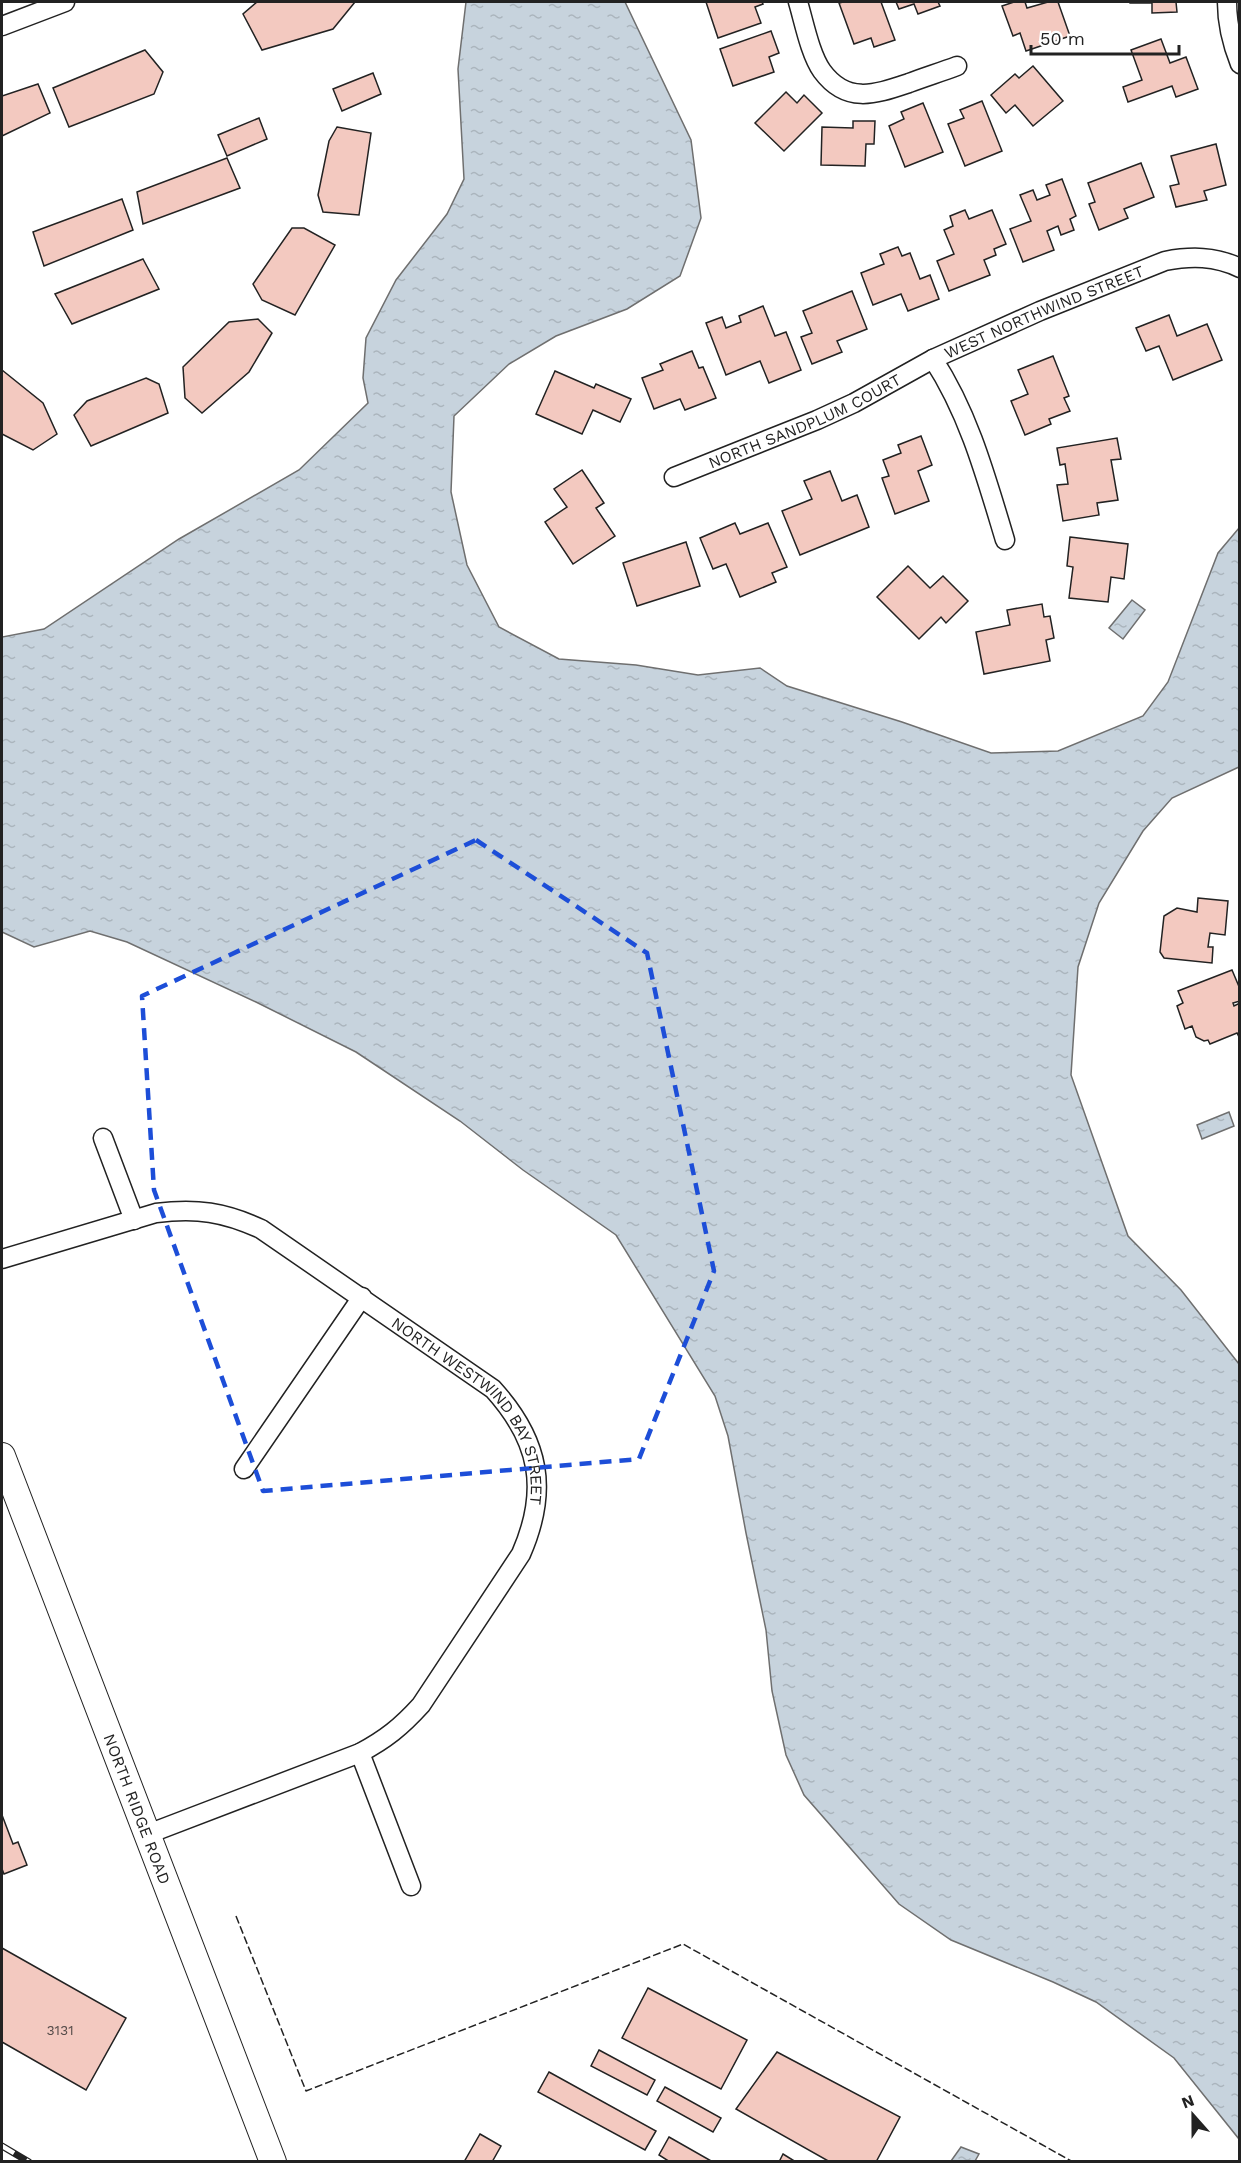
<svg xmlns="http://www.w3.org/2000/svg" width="1241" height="2163" viewBox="0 0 1241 2163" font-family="'Work Sans',sans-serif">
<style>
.water{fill:url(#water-ripples);stroke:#6f6f6f;stroke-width:1.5}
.building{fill:#f3c9c0;stroke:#222;stroke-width:1.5}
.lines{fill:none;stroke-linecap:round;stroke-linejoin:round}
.street-casing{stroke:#222;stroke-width:21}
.secondary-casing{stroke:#222;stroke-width:28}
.street{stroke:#fff;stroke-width:18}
.secondary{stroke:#fff;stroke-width:26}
.rail-casing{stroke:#222;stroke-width:7}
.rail{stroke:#fff;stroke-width:4.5;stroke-dasharray:14;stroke-linecap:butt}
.fence{stroke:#222;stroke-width:1.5;stroke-dasharray:8 3;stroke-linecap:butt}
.marked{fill:none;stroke:#1d4ed8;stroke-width:4.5;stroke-dasharray:12 8;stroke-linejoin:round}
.labels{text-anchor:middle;stroke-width:4.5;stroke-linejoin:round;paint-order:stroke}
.number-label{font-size:14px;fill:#564c4a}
.street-label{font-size:16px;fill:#222;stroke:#fff}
</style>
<defs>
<pattern id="water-ripples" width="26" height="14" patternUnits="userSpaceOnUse" patternTransform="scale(1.5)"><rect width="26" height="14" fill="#c7d3dd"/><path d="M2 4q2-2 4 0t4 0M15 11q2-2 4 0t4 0" fill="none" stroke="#abb5bd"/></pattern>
</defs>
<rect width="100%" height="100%" fill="#fff"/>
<!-- water -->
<g class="water">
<path d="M466,2H625L691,140L701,218L680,276L627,309L556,336L509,364L454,416L451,492L467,565L499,627L559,659L636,665L698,675L760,668L787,686L902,722L991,753L1058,751L1143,716L1168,682L1218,553L1239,528V767L1172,798L1143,831L1099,903L1078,967L1071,1075L1128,1236L1181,1290L1239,1364V2139L1174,2058L1096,2002L1053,1982L951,1940L899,1904L804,1795L786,1755L772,1691L766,1630L746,1533L728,1436L715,1396L616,1235L523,1170L460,1121L356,1052L256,1002L127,942L90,931L34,947L2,932V637L44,629L179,539L299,470L368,403L363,378L366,338L396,280L447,214L464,179L458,69Z"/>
<path d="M1132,600L1145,610L1123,639L1109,628Z"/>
<path d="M1229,1112L1234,1126L1202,1139L1197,1125Z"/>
<path d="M961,2147L979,2154L975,2161H951Z"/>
</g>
<!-- building -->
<g class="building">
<path d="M257,2H355L333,29L262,50L243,14Z"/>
<path d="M706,2H762L763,4L755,7L761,23L718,38Z"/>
<path d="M843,2H881L895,40L874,47L871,38L854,44L839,3Z"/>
<path d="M896,2H938L940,6L918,14L914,4L899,9Z"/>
<path d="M1014,2H1025L1027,8L1048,2H1058L1070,36L1026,51L1020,33L1013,36L1002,6Z"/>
<path d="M1129,2H1176L1177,12L1152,13V3H1130Z"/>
<path d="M771,31L779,53L769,57L774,72L733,86L720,49Z"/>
<path d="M1161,39L1170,63L1186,57L1198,89L1176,97L1172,86L1128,102L1123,87L1142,80L1131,50Z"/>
<path d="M145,50L163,72L154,94L69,127L53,88Z"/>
<path d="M1033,66L1063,101L1033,126L1015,105L1006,113L991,95L1015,74L1019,78Z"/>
<path d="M373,73L381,94L342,111L333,89Z"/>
<path d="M38,84L50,113L2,136V96Z"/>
<path d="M786,92L797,103L804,95L822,113L784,151L755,123Z"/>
<path d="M982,101L1002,151L965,166L948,124L964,118L960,110Z"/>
<path d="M923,103L943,152L905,167L889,126L904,119L901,112Z"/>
<path d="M259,118L267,139L227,156L218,135Z"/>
<path d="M853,121H875L874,144H866L865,166L821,165L822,127L853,128Z"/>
<path d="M337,127L371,133L359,215L323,212L318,195L329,141Z"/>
<path d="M1216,144L1226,185L1204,191L1207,200L1176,207L1170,186L1179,184L1171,156Z"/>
<path d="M227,158L240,188L143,224L137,192Z"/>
<path d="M1141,163L1154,197L1124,209L1128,218L1099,230L1089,204L1095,202L1088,183Z"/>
<path d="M1062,179L1076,216L1070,219L1074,230L1061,235L1058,226L1047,231L1054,250L1023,262L1010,229L1031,221L1020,195L1033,190L1037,200L1050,195L1046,185Z"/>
<path d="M122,199L133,230L44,266L33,232Z"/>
<path d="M965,210L969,219L992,210L1006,244L994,249L996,255L984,260L990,275L949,291L937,261L954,254L944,230L953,226L950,216Z"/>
<path d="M292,228H304L335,245L295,315L262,300L253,284Z"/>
<path d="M898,247L902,256L910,253L920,279L930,275L939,299L908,311L901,294L873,305L861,273L884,264L880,254Z"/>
<path d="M143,259L159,289L72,324L55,294Z"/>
<path d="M852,291L867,329L837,341L842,352L812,364L801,337L812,333L803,311Z"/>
<path d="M763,306L775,336L786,332L801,370L769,383L760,361L726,375L706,323L722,317L726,328L741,322L739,316Z"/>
<path d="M1169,315L1177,336L1207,324L1222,360L1173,380L1159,346L1146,351L1136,328Z"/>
<path d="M258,319L272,333L249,372L202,413L185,398L183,367L229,322Z"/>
<path d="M692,351L699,368L703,367L716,398L685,410L680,399L654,409L642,378L663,370L660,364Z"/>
<path d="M1053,356L1069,396L1064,398L1070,411L1049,419L1051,424L1025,435L1011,401L1028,394L1018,370Z"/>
<path d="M2,370L43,403L57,434L33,450L2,434Z"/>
<path d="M555,371L594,388L596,384L631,399L620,422L593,410L582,434L536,414Z"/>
<path d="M146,378L159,384L168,413L91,446L74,415L87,401Z"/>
<path d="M921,436L932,465L918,471L929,501L895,514L882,478L889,476L883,460L901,453L898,445Z"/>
<path d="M1117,438L1121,459L1111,460L1118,500L1097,503L1099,515L1063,521L1057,485L1068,484L1065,464L1060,465L1057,448Z"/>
<path d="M582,470L604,503L596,508L615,536L573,564L545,522L567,507L554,489Z"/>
<path d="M830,471L842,501L857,495L869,527L800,555L782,511L812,499L804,481Z"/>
<path d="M735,523L740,534L768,523L787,567L772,573L776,582L740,597L726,564L713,569L700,538Z"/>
<path d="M1070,537L1128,544L1124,579L1111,577L1108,602L1069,598L1073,567L1067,566Z"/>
<path d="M686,542L700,586L637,606L623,563Z"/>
<path d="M908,566L930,588L943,576L968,601L946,623L941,617L919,639L877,597Z"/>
<path d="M1042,604L1044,617L1050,616L1054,638L1046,640L1050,661L984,674L976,632L1010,625L1007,610Z"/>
<path d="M1198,898L1228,901L1225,935L1210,933L1208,947H1213L1212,963L1164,958L1160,952L1164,916L1177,908L1197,912Z"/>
<path d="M1232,970L1240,989V1001L1233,1003L1234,1006L1240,1003V1039L1237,1033L1210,1044L1208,1040L1204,1041L1196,1037L1192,1026L1185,1029L1177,1006L1183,1003L1178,991Z"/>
<path d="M2,1815L13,1844L18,1842L27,1865L4,1874L2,1869Z"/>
<path d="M2,1948L126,2018L86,2090L2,2042Z"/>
<path d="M648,1988L747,2040L721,2089L622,2038Z"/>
<path d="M599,2050L655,2080L647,2095L591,2066Z"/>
<path d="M777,2052L900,2117L876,2162H830L736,2109Z"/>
<path d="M549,2072L656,2131L645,2150L538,2092Z"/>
<path d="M665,2087L721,2118L713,2132L657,2101Z"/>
<path d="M480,2134L501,2146L492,2162H464Z"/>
<path d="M669,2137L713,2162H670L659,2155Z"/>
<path d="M783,2154L796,2162H779Z"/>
</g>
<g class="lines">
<!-- street casing -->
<g class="street-casing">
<g id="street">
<path d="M798,2C804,22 810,54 822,71C847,105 876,94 909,83C925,77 941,72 957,66"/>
<path d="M1227,2C1227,23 1232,44 1240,64"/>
<path d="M2,26L65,2"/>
<path id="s1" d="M674,477L817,420L854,403L933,359"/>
<path id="s2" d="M1005,540C986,477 969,414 933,359L1040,311L1165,261C1191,256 1215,256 1240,268"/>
<path d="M103,1138L134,1220"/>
<path id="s3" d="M2,1259L156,1213C197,1208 224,1212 261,1229L493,1389C540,1441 549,1490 521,1554L421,1705C401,1727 386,1739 360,1753L148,1834"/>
<path d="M244,1469L362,1297"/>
<path d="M360,1753L411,1886"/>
</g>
</g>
<!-- secondary casing -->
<g class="secondary-casing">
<g id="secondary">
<path id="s4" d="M2,1456L273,2162"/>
</g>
</g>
<!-- street -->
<use href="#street" class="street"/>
<!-- secondary -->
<use href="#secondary" class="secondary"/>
<!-- rail casing -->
<g class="rail-casing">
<path id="rail" d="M2,2146L29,2162"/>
</g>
<!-- rail -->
<use href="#rail" class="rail"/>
<!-- fence -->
<path class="fence" d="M236,1916L306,2091L683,1944L1073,2162"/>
</g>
<!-- marked area -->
<path class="marked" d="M476,840L647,953L714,1271L639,1459L263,1491L154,1190L142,996Z"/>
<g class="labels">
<!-- number labels -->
<g class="number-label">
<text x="60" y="2035">3131</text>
</g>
<!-- street labels -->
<g class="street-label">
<text dy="6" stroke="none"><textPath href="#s2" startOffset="316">WEST NORTHWIND STREET</textPath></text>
<text dy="6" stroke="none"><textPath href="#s1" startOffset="142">NORTH SANDPLUM COURT</textPath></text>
<text dy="6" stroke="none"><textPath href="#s3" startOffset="554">NORTH WESTWIND BAY STREET</textPath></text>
<text dy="6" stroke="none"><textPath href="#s4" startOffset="378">NORTH RIDGE ROAD</textPath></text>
</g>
</g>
<!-- border -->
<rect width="1241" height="2163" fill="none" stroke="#222222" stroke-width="6"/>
<!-- north arrow -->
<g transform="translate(1193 2115) rotate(339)" stroke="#ffffff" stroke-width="4.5" paint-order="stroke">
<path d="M0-4.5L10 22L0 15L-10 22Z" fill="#222222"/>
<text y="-9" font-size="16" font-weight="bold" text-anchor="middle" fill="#222222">N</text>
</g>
<!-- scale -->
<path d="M1031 45v9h148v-9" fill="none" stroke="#222222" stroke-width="3"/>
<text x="1040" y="45" font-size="18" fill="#222222" stroke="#ffffff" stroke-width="4.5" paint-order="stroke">50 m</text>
</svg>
